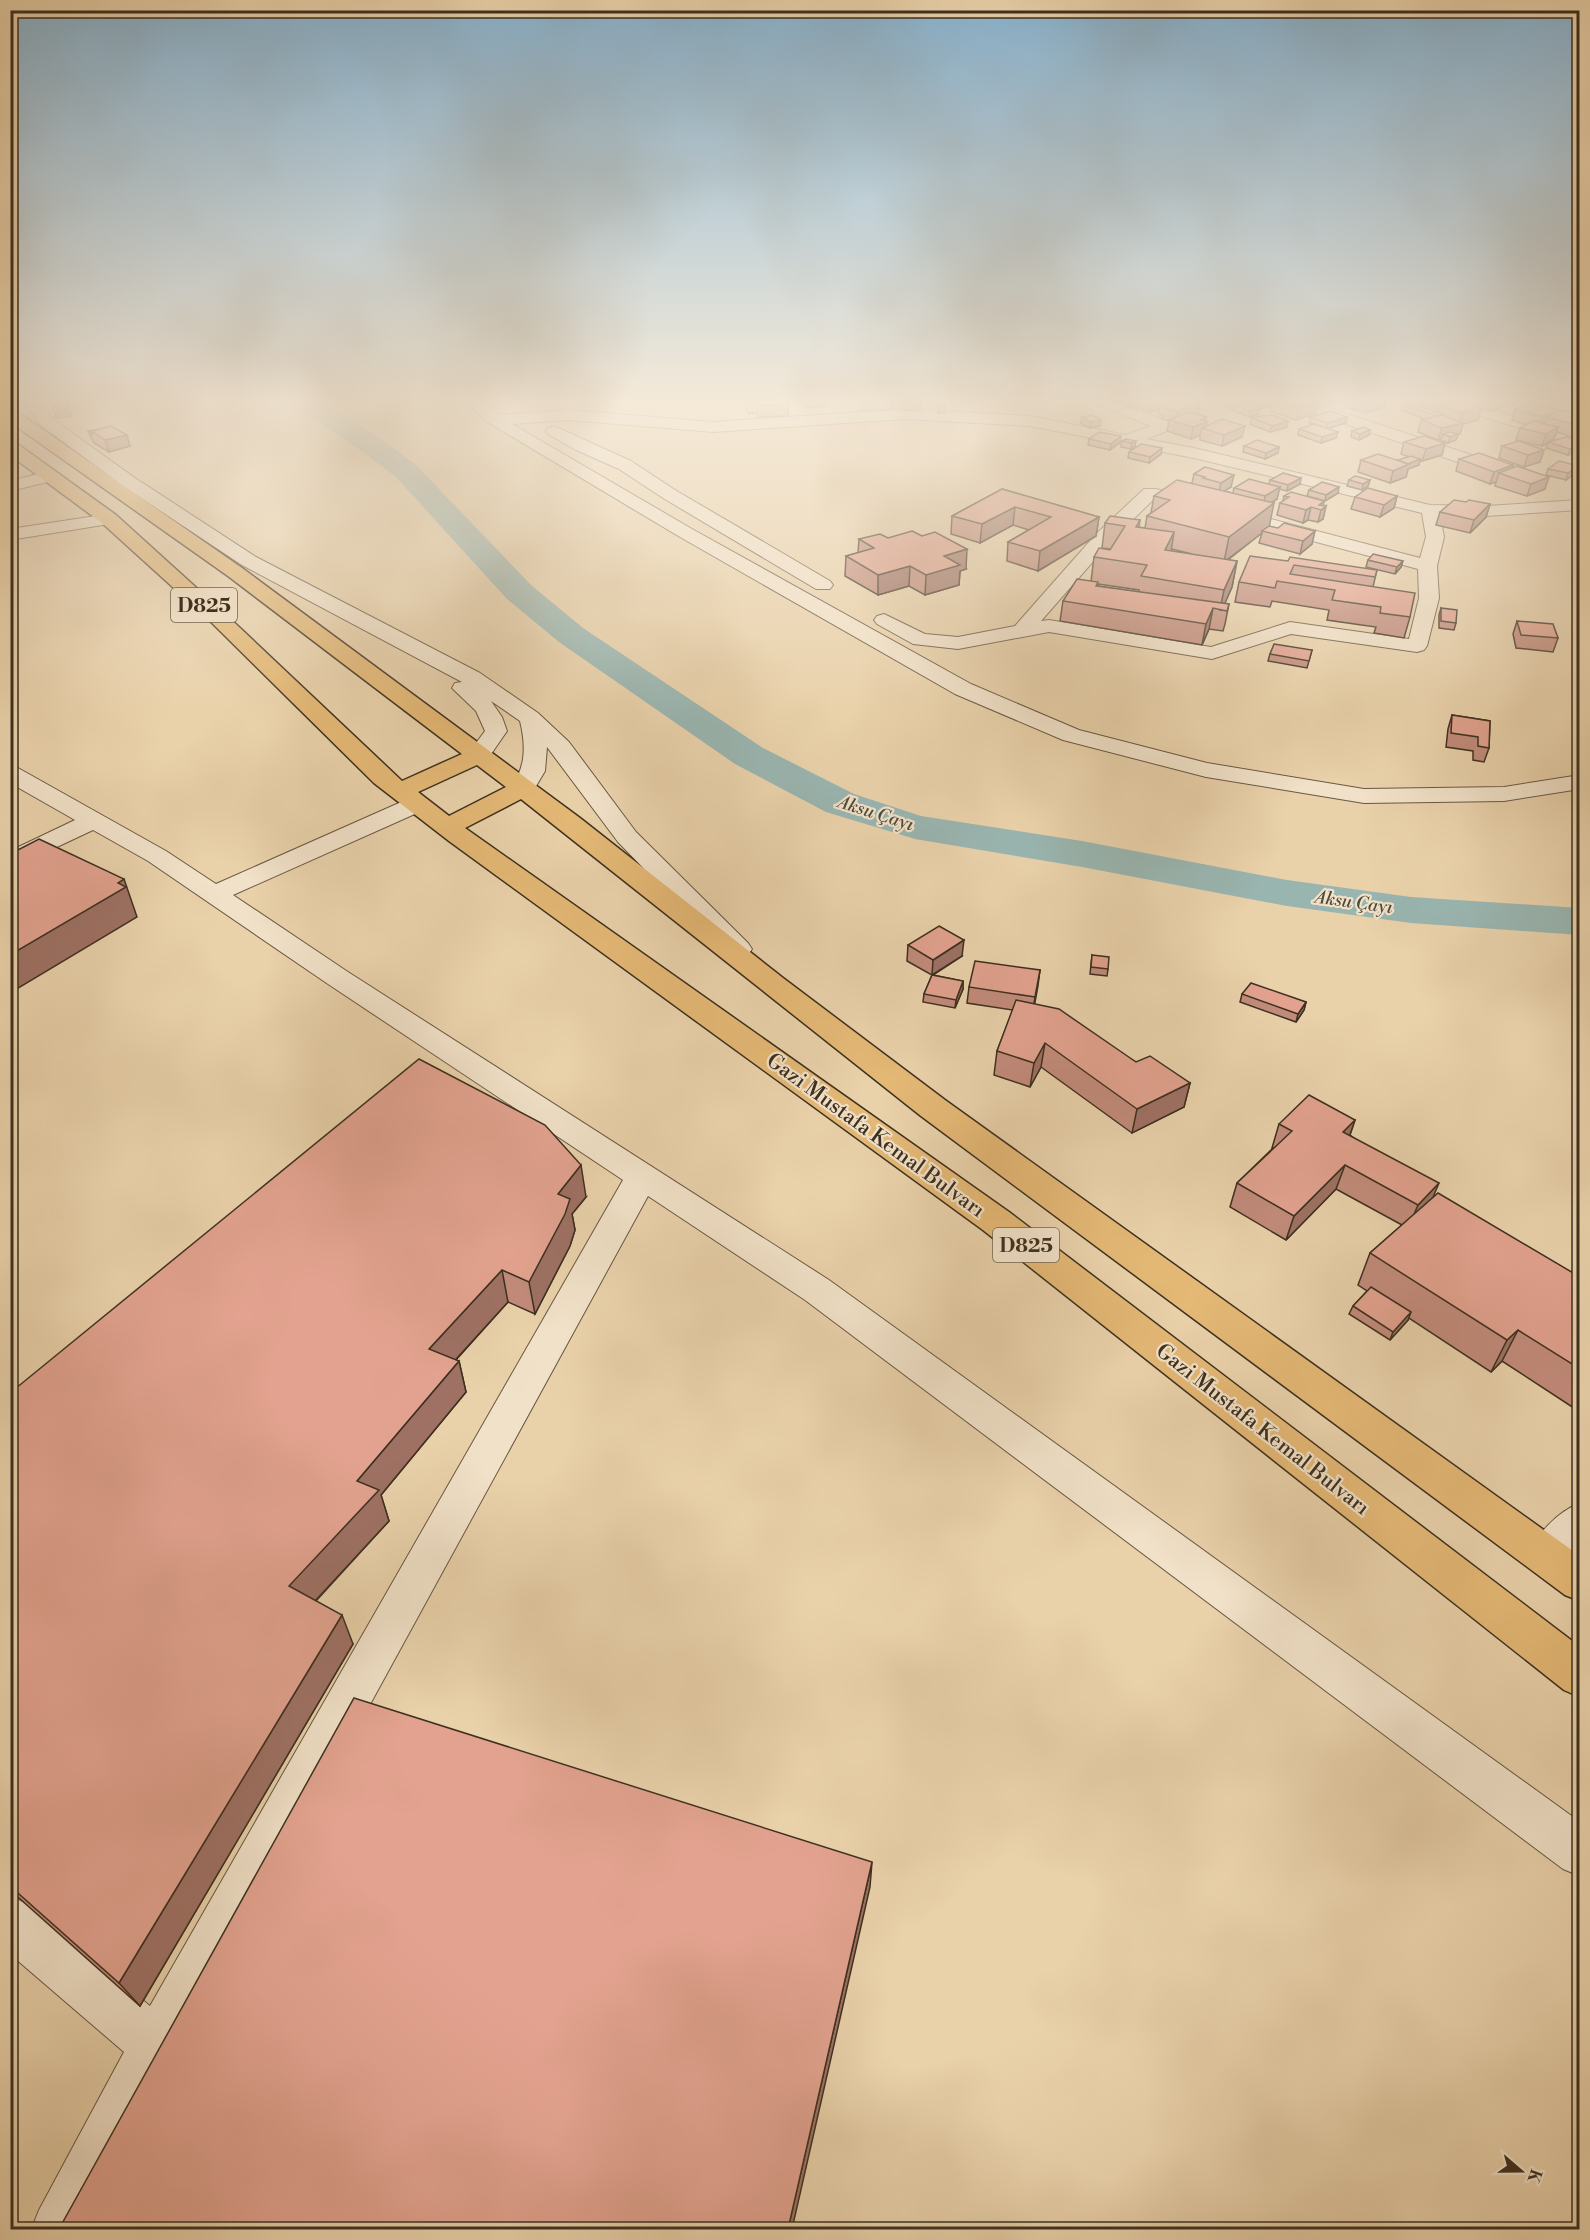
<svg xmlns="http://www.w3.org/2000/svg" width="1590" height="2240" viewBox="0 0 1590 2240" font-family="'Libre Bodoni',serif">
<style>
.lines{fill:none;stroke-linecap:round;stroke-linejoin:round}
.river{fill:#99b5b0;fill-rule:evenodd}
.minor-casing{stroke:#685842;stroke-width:2}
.highway-casing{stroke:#3d301f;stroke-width:3}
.minor{fill:#f1e1c8;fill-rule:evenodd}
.highway{fill:#e4b875;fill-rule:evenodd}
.wall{fill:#c28b7b;stroke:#3d301f;stroke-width:1.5;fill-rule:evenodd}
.shaded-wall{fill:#9e7164;stroke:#3d301f;stroke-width:1.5}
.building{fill:#e2a28f;stroke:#3d301f;stroke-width:1.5}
.labels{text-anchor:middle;stroke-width:4.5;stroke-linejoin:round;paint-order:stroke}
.far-water-label{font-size:18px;font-style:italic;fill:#4f4b3c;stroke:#f1e1c8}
.shield{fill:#f1e1c8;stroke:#736552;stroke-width:1.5}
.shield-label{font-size:20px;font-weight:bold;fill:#3d301f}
.street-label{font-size:21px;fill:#3d301f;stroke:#f1e1c8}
</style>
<rect width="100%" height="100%" fill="#e9d1aa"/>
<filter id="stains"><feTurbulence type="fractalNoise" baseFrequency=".00333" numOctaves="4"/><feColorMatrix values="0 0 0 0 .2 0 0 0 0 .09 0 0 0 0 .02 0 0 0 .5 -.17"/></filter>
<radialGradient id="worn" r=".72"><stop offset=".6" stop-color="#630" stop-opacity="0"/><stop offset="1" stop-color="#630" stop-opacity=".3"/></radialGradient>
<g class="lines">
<!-- river -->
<path class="river" d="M290,401H321L383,440L416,465L531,585L583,628L763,748L854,794L921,816L1082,841L1287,880L1411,897L1580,908V935L1411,923L1287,906L1082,867L915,839L826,812L735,764L559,642L507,599L396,477L363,452L294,406Z"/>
<!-- minor casing -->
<g class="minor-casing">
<g id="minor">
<path d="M26,401H42L51,418L135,478L256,557L480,673L538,713L569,742L636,832L748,943L752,949L748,955L738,957L728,955L618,842L547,747L545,771L532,793L523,795L514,793L511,788C526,766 526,746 520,721L491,701L502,717L507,731L487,760L479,762L471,760L467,755L485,731L476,711L452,688L455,683L462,682L242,565L123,486L39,424Z"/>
<path d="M465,401H482L499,415L569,410L713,422L905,409L1030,416L1126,435L1151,426L1096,404L1093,401H1115L1172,423L1174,426L1172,429L1146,439L1194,448L1430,505L1486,506L1580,500V510L1486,516H1440L1444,537L1437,566L1439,598L1427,646L1424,650L1417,652L1291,634L1212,659L1049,632L958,649L913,644L877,624L874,620L877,616L884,614L925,634L958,637L1015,626L1097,533L1144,489H1156L1420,558L1426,537L1422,513L1194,458L1030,426L905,419L713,432L569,420L512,424L692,529L971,684L1079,730L1207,763L1364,789L1504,787L1580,775V789L1504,801L1364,803L1206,777L1063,740L955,694L680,537L489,423ZM1154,499L1418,569L1419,598L1409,639L1290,622L1211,647L1049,620L1041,621L1111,541Z"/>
<path d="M1284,401H1307L1511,468L1513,472L1511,476H1499L1287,404Z"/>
<path d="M1440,401H1464L1580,437V447L1443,404Z"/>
<path d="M554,426L631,461L675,490L830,581L833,585L830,589H816L663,498L619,469L576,450L548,434L546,431L548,428Z"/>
<path d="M50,471L56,472L59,476L56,480L10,491V481Z"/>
<path d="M109,514L115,515L118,519L115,523L10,540V529Z"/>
<path d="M10,766L18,768L166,851L216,884L408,799L417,797L426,799L429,804L426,809L233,895L348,972L829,1280L1580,1822V1876L1563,1869L805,1300L648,1196L174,2063L89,2230H31L39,2210L124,2052L10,1954V1896L27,1904L150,2006L623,1180L328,984L148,861L93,830L10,869V851L75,820L10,783Z"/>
<path d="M1580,1503V1550L1562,1570L1547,1575L1532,1570L1526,1557C1536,1535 1557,1512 1580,1503Z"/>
</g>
</g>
<!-- highway casing -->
<g class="highway-casing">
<path id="highway" d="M10,409L16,411L242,568L580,818L783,978L945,1100L1580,1556V1601L1565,1595L921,1116L521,799L465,828L1009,1212L1580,1647V1697L1564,1690L983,1230L449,841L374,783L208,619L102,523L10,455V442L16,443L116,515L222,611L402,781L462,754L228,576L10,422ZM477,765L506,787L449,816L418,792Z"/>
</g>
<!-- minor -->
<use href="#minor" class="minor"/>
<!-- highway -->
<use href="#highway" class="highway"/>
</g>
<!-- wall -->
<g class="wall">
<path d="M719,401H786L788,404V416L758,417L757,413L749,414L746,408V402L720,403Z"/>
<path d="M798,401H826V406L806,408L798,402Z"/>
<path d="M860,401H893L892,410L864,411Z"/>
<path d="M901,401H923L920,411L900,410Z"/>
<path d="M1115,401L1200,402L1198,413L1196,414L1206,417V421L1207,422L1206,426L1242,437L1222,446L1200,440V435L1191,439L1167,431L1169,421L1162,419L1163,415L1158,414L1159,409L1150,412L1142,409V406L1133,409L1115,402Z"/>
<path d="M1242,401H1317L1319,402L1316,413L1296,420L1270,411L1271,406L1259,409L1258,414L1249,417L1225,407L1226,402H1242Z"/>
<path d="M1325,401H1342L1332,404Z"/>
<path d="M1347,401H1386L1385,407L1366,413L1346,407Z"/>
<path d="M1422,401L1452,403L1481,408L1478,420L1463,424L1460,434L1458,435L1456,440L1448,443L1441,440V439L1438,440L1418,432L1421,420L1425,419L1401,410L1402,404L1421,402Z"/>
<path d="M1478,401H1514L1513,404L1492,411L1480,408V406L1477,405Z"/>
<path d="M938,403L945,407V413H938Z"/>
<path d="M1515,409L1577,414L1578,410H1580V436L1576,438L1557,432L1554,439L1550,441H1580V451L1568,455L1546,448L1548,443L1542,446L1516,440L1520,428L1526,425L1512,420Z"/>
<path d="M1082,417L1100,426L1090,428L1081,423Z"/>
<path d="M1310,417H1347L1346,423L1327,429L1336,438L1321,443L1298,435L1299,429L1314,424L1309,423Z"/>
<path d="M1252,418L1287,427L1270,432L1250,424Z"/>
<path d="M88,431L130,446L109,452L94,443L90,436Z"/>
<path d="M1352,431L1369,435L1359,440L1351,437Z"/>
<path d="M1089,439L1120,442L1110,450L1088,445Z"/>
<path d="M1126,439L1135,447L1131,449L1121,447L1122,441Z"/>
<path d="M1404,442L1445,443L1442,455L1422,461H1420L1419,465L1408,469L1406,477L1390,483L1358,472L1361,460H1398L1409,457L1401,454Z"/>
<path d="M1244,446L1279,447L1278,453L1265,459L1243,452Z"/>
<path d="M1502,446L1544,450L1540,462L1524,467L1499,458Z"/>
<path d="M1129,452L1161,454L1149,463L1128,458Z"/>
<path d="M1459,459L1513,465L1512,468L1545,489L1527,496L1495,486L1496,482L1490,484L1456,471Z"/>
<path d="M1579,466L1577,472L1566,480L1546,475L1548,469Z"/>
<path d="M1205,467L1231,487L1224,491L1233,493L1234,488L1269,484L1270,480L1300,484L1287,491L1279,489L1277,499L1271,503L1269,526L1312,544L1300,554L1259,543L1262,533L1228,560L1237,561L1232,587L1224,604H1229L1225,624L1223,631L1209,629L1202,645L1060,621L1063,601L1091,581L1094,557L1111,549L1102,548L1105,523L1140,520L1139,527L1145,528L1147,516L1151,513L1154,496L1192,483L1194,474ZM1172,549L1192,554L1171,551ZM1098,584L1139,590V592L1098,586Z"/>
<path d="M1349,480H1370L1368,486L1362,490L1347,486Z"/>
<path d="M1002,489L1099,517L1096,536L1038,571L1007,561L1008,542L1029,530L1013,525L980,543L951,534L952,516Z"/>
<path d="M1309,490L1338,493L1325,501L1307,496Z"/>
<path d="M1284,496L1326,506L1323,519L1318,522L1308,520L1303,523L1277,515L1280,503L1283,501Z"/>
<path d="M1397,496L1394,508L1380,517L1351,509L1355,497Z"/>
<path d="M1490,504L1486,517L1470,533L1436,525L1440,512Z"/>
<path d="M888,538L966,569L960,571L959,585L925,595L909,586L878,595L845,576L846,556L858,553L859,539Z"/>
<path d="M1368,560L1401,567L1395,574L1366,567Z"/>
<path d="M1288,561L1377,570L1373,587L1410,617L1404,638L1374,633L1376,627L1327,620L1329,610L1272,601L1270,607L1235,602L1239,582Z"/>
<path d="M1441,608L1456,623L1454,630L1439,628V615Z"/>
<path d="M1517,621L1558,638L1553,652L1516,648L1513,634Z"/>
<path d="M1580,645V659L1575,658Z"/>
<path d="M1312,650L1307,668L1268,661L1270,654Z"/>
<path d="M1452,715L1490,721L1489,748L1484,762L1473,760V751L1446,747L1448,729Z"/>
<path d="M908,945L962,956L933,975L963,981V989L955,1008L923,1002L924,994L932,975L907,961Z"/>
<path d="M1092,955L1108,969L1107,976L1090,974Z"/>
<path d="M1040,970L1034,1004L1136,1062L1190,1083L1184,1107L1132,1133L1041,1067L1030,1087L994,1075L997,1051L1013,1010L967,1003L969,987Z"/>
<path d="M1242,994L1306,1002L1304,1010L1296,1022L1240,1002Z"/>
<path d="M1355,1120L1350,1135L1433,1197L1580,1277V1412L1502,1361L1491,1372L1409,1318L1408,1320L1390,1340L1349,1314L1353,1306L1367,1291L1358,1285L1370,1253L1402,1225L1336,1189L1286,1240L1230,1207L1237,1183L1273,1148H1272L1279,1124Z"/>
<path d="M586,1197L572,1214L575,1230L570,1246L535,1314L508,1302L456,1360L459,1361L466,1392L381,1495L389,1521L316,1601L353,1644L140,2006L10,1890V1393Z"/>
</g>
<!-- shaded-wall -->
<g class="shaded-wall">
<path d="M818,401H826V406L806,408V403Z"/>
<path d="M1134,401H1154L1143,403L1142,406L1133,409Z"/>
<path d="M1262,401H1272L1271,406L1261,409Z"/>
<path d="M1333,401H1342L1332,404Z"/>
<path d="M1372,401H1386L1385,407L1366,413L1368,402Z"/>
<path d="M1508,401H1514L1513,404L1492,411L1494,406Z"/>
<path d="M1200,402L1198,413L1177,422H1175L1177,411Z"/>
<path d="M1319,402L1316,413L1296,420L1298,408Z"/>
<path d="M1160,403L1159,409L1150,412L1151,406Z"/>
<path d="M68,404L72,416L56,418L52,406Z"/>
<path d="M1441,406L1439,412L1436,413L1438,407Z"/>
<path d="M1260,408L1258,414L1249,417L1250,411Z"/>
<path d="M1481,408L1478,420L1463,424L1460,434L1458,435L1456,440L1448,443L1450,437L1443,434L1441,439L1438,440L1442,428L1459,424L1462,413Z"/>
<path d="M1554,413L1547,417L1544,427L1539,429L1543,417Z"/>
<path d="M1206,417L1205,422H1207L1206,429L1202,428L1200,435L1191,439L1193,427L1201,420Z"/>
<path d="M1347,417L1346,423L1326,429L1328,423Z"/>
<path d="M1101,420L1100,426L1090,428V422Z"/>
<path d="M1288,421L1287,427L1270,432L1272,426Z"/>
<path d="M1245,426L1242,437L1222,446L1224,435Z"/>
<path d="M1558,427L1554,439L1542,446L1546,434Z"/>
<path d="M1580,429V436L1576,438Z"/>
<path d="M1370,430L1369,435L1359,440L1360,434Z"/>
<path d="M1338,432L1336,438L1321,443L1322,437Z"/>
<path d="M127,435L130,446L109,452L105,440Z"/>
<path d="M1121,436L1120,442L1110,450L1111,444Z"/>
<path d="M1136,441L1135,447L1131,449L1132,443Z"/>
<path d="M1445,443L1442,455L1422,461L1426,449Z"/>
<path d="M1580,446V451L1568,455L1570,449Z"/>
<path d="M1279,447L1278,453L1265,459L1266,453Z"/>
<path d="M1162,448L1161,454L1149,463L1150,457Z"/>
<path d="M1544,450L1540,462L1524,467L1528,455Z"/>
<path d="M1420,459L1419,465L1408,469L1406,477L1390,483L1393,471L1404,465Z"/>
<path d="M1513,465L1510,477L1499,473L1496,482L1490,484L1494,472Z"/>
<path d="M1579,466L1577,472L1566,480L1568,473Z"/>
<path d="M1234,475L1231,487L1218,495L1221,483Z"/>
<path d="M1549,477L1545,489L1527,496L1531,484Z"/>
<path d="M1301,478L1300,484L1287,491L1288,485Z"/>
<path d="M1370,480L1368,486L1362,490L1363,484Z"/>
<path d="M1280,487L1277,499L1263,508L1265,496Z"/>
<path d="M1339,487L1338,493L1325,501L1326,495Z"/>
<path d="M1397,496L1394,508L1380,517L1384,505Z"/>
<path d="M1324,501L1323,509L1326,506L1323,519L1318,522L1321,510L1319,505Z"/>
<path d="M1274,503L1269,528L1262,531V533L1224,562L1229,537Z"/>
<path d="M1490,504L1486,517L1470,533L1474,520Z"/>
<path d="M1015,507L1013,525L980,543L982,524Z"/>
<path d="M1311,507L1308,520L1303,523L1306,510Z"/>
<path d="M1099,517L1096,536L1038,571L1040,551Z"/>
<path d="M1315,531L1312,544L1300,554L1303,541Z"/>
<path d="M1174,532L1170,558L1165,550Z"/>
<path d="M967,549L966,569L960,571L959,585L925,595L926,575L944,556Z"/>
<path d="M1237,561L1232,587L1222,610H1220L1224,590Z"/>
<path d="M1403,561L1401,567L1395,574L1397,567Z"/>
<path d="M910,566L909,586L878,595V575Z"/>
<path d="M1213,608L1209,629L1202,645L1206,624Z"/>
<path d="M124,879L137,917L10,993V955Z"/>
<path d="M964,940L962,956L932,975L933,960Z"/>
<path d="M1040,970L1038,986L1033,1013L1035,997Z"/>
<path d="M963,981V989L955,1008L956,1000Z"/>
<path d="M1306,1002L1304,1010L1296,1022L1298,1014Z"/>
<path d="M1045,1043L1041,1067L1030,1087L1034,1063Z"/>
<path d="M1190,1083L1184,1107L1132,1133L1137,1109Z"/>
<path d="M1355,1120L1347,1143L1343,1132Z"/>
<path d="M581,1165L586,1197L572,1214L575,1230L570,1246L535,1314L529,1282L558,1194Z"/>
<path d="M1345,1165L1336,1189L1286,1240L1294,1216Z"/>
<path d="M1439,1183L1429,1207L1408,1229L1418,1205Z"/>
<path d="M502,1270L508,1302L437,1380L429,1349Z"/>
<path d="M1411,1312L1408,1320L1390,1340L1393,1332Z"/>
<path d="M1518,1330L1502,1361L1491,1372L1507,1340Z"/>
<path d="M459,1361L466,1392L381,1495L389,1521L302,1615L289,1586L357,1481Z"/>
<path d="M342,1615L353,1644L140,2006L119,1983Z"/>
<path d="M872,1862L870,1887L792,2229H788Z"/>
</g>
<!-- building -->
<g class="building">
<path d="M50,401H67L68,404L52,406Z"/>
<path d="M749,401H786L788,404L758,406L757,402H749Z"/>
<path d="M804,401H818L806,403Z"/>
<path d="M901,401H922L921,405L900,404Z"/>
<path d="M1150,401H1163L1151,406L1143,403Z"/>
<path d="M1164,401H1197L1200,402L1177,411L1164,408L1169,405L1160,403Z"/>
<path d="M1228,401H1240L1260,408L1250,411L1226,402Z"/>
<path d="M1276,401H1317L1319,402L1298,408Z"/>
<path d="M1415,401L1424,404L1418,406L1447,416L1443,415L1436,416L1402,404Z"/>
<path d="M1421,401H1447L1452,403L1438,407Z"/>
<path d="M1459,401H1461L1481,408L1462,413L1441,406Z"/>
<path d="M1483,401H1508L1494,406L1482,402Z"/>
<rect x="938" y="403" width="7" height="4"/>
<path d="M1532,403L1580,415V426L1547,417L1554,413L1543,417L1515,409Z"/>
<path d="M1330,411L1347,417L1328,423L1310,417Z"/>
<path d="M1189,412L1206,417L1201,420L1207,422L1193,427L1169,420Z"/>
<path d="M1092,415L1101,420L1090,422L1082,417Z"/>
<path d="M1272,415L1288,421L1272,426L1252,418L1261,416Z"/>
<path d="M1443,415L1463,423L1442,428L1421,420Z"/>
<path d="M1222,419L1245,426L1224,435L1202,428Z"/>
<path d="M1533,421L1558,427L1546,434L1520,428Z"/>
<path d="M1314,424L1338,432L1322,437L1299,429Z"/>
<path d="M111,426L127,435L105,440L91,431Z"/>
<path d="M1363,427L1370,430L1360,434L1352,431Z"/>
<path d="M101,429L91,431L92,436L88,431Z"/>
<path d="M1099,432L1121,436L1111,444L1089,439Z"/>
<path d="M1450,432L1458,434L1450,437L1443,434Z"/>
<path d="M1424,436L1445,443L1426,449L1404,442Z"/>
<path d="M1566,437L1580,441V446L1570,449L1548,442Z"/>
<path d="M1126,439L1136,441L1132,443L1122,441Z"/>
<path d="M1257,440L1279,447L1266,453L1244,446Z"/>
<path d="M1519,441L1544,450L1528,455L1502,446Z"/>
<path d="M1141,444L1162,448L1150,457L1129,452Z"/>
<path d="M1479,453L1513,465L1494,472L1459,459Z"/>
<path d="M1378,454L1409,464L1393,471L1361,460Z"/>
<path d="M1411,456L1420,459L1408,464L1398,460Z"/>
<path d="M1559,461L1579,466L1568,473L1548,469Z"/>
<path d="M1517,466L1549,477L1531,484L1499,473Z"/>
<path d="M1205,467L1234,475L1221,483L1203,478L1205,477L1194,474Z"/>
<path d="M1283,473L1301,478L1288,485L1270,480Z"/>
<path d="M1355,476L1370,480L1363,484L1349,480Z"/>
<path d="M1249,479L1280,487L1265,496L1234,488Z"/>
<path d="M1177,480L1274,503L1229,537L1147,516L1170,500L1154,496Z"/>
<path d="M1322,482L1339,487L1326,495L1309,490Z"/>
<path d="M1368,488L1397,496L1384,505L1355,497Z"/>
<path d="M1002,489L1099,517L1040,551L1008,542L1051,517L1015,507L982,524L952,516Z"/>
<path d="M1291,492L1324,501L1319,505L1326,506L1321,510L1311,507L1306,510L1280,503L1289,497L1284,496Z"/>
<path d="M1454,500L1466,502L1469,500L1490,504L1474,520L1440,512Z"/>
<path d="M1110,516L1140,520L1136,527L1174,532L1165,550L1237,561L1224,590L1141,576L1147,565L1094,557L1099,548L1110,550L1125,526L1105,523Z"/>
<path d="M1284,523L1315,531L1303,541L1262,531L1269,526L1278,528Z"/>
<path d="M912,531L922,536L935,532L967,549L944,556L960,565L926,575L910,566L878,575L846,556L874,548L859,539L880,534L888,538Z"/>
<path d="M1373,554L1403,561L1397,567L1368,560Z"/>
<path d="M1250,556L1288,561L1290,557L1377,570L1375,577L1294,565L1290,574L1415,593L1410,617L1380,613L1381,607L1332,600L1335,590L1277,581L1275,588L1239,582Z"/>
<path d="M1077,579L1098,582L1096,586L1229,604L1227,611L1213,608L1206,624L1063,601Z"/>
<path d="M1441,608L1457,610L1456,623L1441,621Z"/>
<path d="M1517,621L1553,624L1558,638L1521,635Z"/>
<path d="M1274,644L1312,650L1309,661L1270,654Z"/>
<path d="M1452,715L1490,721L1489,748L1478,746V737L1451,733Z"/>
<path d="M39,839L124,879L118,883L126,887L10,955V854Z"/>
<path d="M939,926L964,940L933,960L908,945Z"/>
<path d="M1092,955L1109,957L1108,969L1091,967Z"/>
<path d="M975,961L1040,970L1035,997L969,987Z"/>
<path d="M932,975L963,981L956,1000L924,994Z"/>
<path d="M1251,983L1306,1002L1298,1014L1242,994Z"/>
<path d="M1016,1000L1059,1009L1136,1062L1150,1056L1190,1083L1137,1109L1045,1043L1034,1063L997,1051Z"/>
<path d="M419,1059L545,1125L581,1165L558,1194L570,1199L565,1214L529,1282L502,1270L429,1349L459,1361L357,1481L379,1490L289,1586L342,1615L119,1983L10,1886V1393Z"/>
<path d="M1309,1095L1355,1120L1343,1132L1439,1183L1418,1205L1345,1165L1294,1216L1237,1183L1292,1131L1279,1124Z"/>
<path d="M1438,1193L1580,1277V1369L1518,1330L1507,1340L1370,1253Z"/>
<path d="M1371,1287L1411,1312L1393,1332L1353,1306Z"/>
<path d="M354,1698L872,1862L788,2229H59Z"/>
</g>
<!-- sky -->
<linearGradient id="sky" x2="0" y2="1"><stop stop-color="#88b4d2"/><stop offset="0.56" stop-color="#f5ead9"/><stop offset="1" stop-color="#f5ead9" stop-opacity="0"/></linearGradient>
<rect width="1590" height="715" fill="url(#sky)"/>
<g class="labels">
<!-- far-water labels -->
<g class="far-water-label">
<text transform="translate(876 813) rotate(18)" y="6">Aksu Çayı</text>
<text transform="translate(1354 902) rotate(8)" y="6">Aksu Çayı</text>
</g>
<!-- shield labels -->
<g class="shield">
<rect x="171" y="588" width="66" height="34" rx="4.5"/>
<rect x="993" y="1228" width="66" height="34" rx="4.5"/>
</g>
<g class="shield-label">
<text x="204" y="612">D825</text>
<text x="1026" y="1252">D825</text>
</g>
<!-- street labels -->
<g class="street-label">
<text transform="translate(876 1135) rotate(36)" y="7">Gazi Mustafa Kemal Bulvarı</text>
<text transform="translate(1263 1429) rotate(38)" y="7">Gazi Mustafa Kemal Bulvarı</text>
</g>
</g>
<!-- margin -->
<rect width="1590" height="2240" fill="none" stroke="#e9d1aa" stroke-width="36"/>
<rect x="12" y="12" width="1566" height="2216" fill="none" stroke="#3d301f" stroke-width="3"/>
<rect x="18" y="18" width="1554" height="2204" fill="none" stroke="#3d301f" stroke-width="1.5"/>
<!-- north arrow -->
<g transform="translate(1521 2171) rotate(110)" stroke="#f1e1c8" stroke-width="4.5" paint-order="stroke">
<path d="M0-4.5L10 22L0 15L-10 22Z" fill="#3d301f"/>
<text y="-9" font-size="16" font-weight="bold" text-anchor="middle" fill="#3d301f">K</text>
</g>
<rect width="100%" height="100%" filter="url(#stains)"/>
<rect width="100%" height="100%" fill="url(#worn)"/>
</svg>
